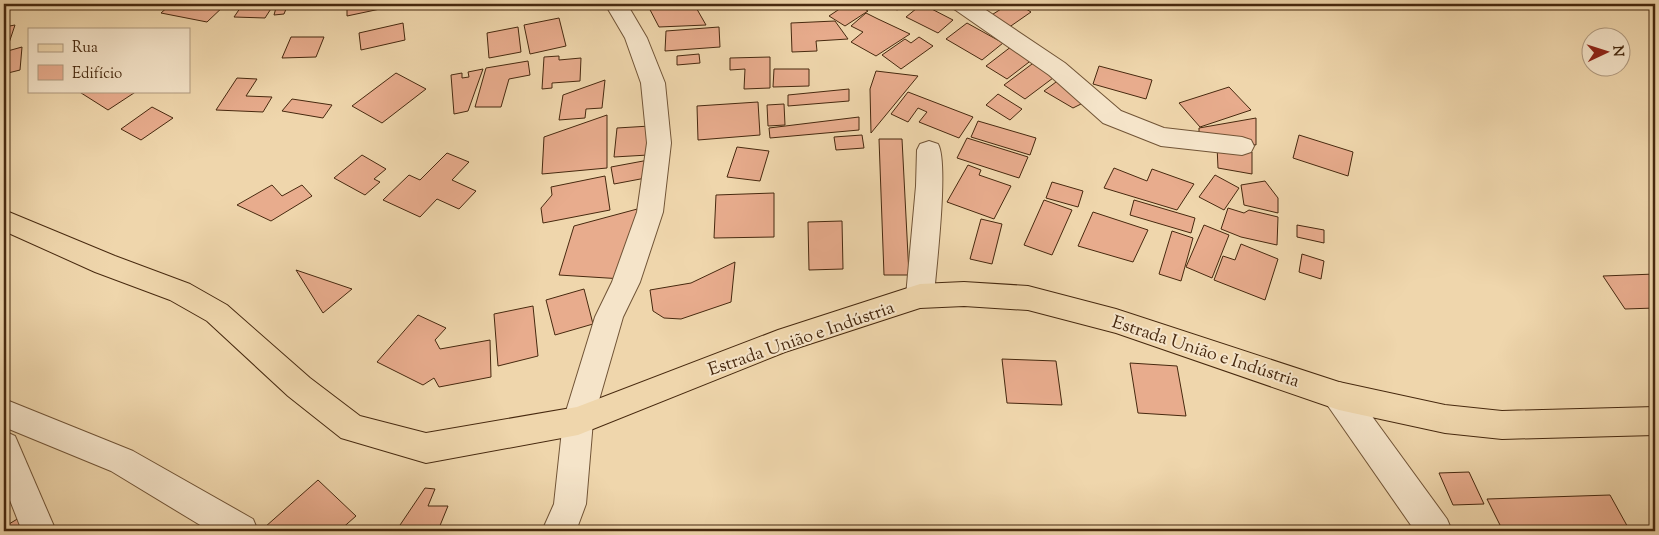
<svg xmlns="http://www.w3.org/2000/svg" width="1659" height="535" viewBox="0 0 1659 535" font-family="'Sorts Mill Goudy',serif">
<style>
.building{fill:#e8ac8d;stroke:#47290f}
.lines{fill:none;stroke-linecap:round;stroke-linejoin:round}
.minor-casing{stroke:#715436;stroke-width:2}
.major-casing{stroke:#47290f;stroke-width:2}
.minor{fill:#f5e4c9;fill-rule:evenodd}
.major{fill:#efd6ac;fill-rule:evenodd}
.labels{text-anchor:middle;stroke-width:4;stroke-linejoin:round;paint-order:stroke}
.street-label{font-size:18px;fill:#47290f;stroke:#f5e4c9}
</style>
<rect width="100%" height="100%" fill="#efd6ac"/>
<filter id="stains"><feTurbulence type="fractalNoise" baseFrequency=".004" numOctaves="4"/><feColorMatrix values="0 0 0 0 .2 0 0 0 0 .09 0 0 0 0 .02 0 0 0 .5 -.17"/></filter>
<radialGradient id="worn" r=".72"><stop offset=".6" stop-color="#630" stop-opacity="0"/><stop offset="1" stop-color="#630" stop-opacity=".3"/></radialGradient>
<!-- building -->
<g class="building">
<path d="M171,4H226L207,22L161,13Z"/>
<path d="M243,4H274L265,18L234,17Z"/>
<path d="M277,4H288L284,14L274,15Z"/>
<path d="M347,4H379L380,9L347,16Z"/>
<path d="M647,4H694L706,25L659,27Z"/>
<path d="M847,4H856L868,11L845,26L829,16Z"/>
<path d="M888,4H906L897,10Z"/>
<path d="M922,4L953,20L938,33L906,17Z"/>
<path d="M1009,4H1018L1031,12L1008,28L990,16Z"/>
<path d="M866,13L878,19L910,34L876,56L851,42L863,32L851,26Z"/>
<path d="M559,18L566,46L530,54L524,25Z"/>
<path d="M835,21L848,39L816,41L817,51L792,52L791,23Z"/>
<path d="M403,23L405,40L361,50L359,33Z"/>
<path d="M967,23L1003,43L982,60L946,39Z"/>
<path d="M15,25L8,46L4,47V27Z"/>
<path d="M518,27L521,52L489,58L487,33Z"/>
<path d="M719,27L720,47L665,51L666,31Z"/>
<path d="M291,37H324L316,57L282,58Z"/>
<path d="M919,37L933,46L901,69L882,55L905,39L911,43Z"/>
<path d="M1012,46L1033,59L1007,79L986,66Z"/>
<path d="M22,47L20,70L4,74V52Z"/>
<path d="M699,54L700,63L677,65V56Z"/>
<path d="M559,56V60L581,58L580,81L552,83V88L542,89L544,57Z"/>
<path d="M770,57V88L744,89L745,69L730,70V58Z"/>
<path d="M528,61L530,75L509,79L501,107H475L486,68Z"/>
<path d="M1036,61L1057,75L1025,99L1004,85Z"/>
<path d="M1099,66L1152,80L1146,99L1093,84Z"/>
<path d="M483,69L468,111L454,114L451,75L462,73V78L469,77L468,72Z"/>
<path d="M774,69H809V86L773,87Z"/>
<path d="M876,71L918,76L871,133L870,89Z"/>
<path d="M396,73L426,89L382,123L352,106Z"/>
<path d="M237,78L257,79L246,96L272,97L263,112L216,110Z"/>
<path d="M1060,79L1087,101L1073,108L1044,91Z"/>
<path d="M605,80L602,108L586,109L585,118L559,120L563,95Z"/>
<path d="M1229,87L1251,110L1200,127L1179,103Z"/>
<path d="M849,89V101L788,106V95Z"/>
<path d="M78,91H137L108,110Z"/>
<path d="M908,92L973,117L959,138L919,122L927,112L918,108L908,122L891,114Z"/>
<path d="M998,94L1022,109L1010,120L986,105Z"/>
<path d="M292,99L332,105L323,118L282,111Z"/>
<path d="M758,102L760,135L698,140L697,106Z"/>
<path d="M784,104L785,125L768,126L767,105Z"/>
<path d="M152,107L173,118L141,140L121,129Z"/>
<path d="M607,115V168L542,174L544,137Z"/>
<path d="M859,117V130L770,138L769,128Z"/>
<path d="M1256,118V145L1199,140V128Z"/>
<path d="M978,121L1036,138L1030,155L971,137Z"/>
<path d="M650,126L648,155L614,157L617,128Z"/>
<path d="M862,135L864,148L836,150L834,137Z"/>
<path d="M1299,135L1353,152L1348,176L1293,158Z"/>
<path d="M967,138L1028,157L1019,178L957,158Z"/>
<path d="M879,139H902L909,275H884Z"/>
<path d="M1217,146L1252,152V174L1218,168Z"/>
<path d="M737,147L769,151L760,181L727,177Z"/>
<path d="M447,153L469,162L452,180L476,191L459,209L437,199L420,217L383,200L409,175L420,180Z"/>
<path d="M362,155L386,169L374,179L380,182L365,195L334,178Z"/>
<path d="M654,159L651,177L614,184L611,167Z"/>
<path d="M968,165L981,170L979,175L1011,186L994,219L947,202Z"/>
<path d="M1114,168L1147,181L1152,169L1194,184L1177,210L1104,188Z"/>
<path d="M1215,175L1239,188L1224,210L1199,197Z"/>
<path d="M605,176L610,210L543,223L541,208L552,195L551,187Z"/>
<path d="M1265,181L1278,198V213L1244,205L1241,185Z"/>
<path d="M1052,182L1083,191L1078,207L1046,198Z"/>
<path d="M272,185L282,196L302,185L312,196L271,221L237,205Z"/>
<path d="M774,193V237L714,238L716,195Z"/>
<path d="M1044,200L1072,210L1052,255L1024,245Z"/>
<path d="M1134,200L1195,218L1191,233L1130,215Z"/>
<path d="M641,208L623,279L559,275L574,226Z"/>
<path d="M1228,208L1244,213L1249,210L1278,217L1277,245L1241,237L1221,229Z"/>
<path d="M1093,212L1148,230L1133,262L1078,246Z"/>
<path d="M981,219L1002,224L992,264L970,259Z"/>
<path d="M842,221L843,269L809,270L808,222Z"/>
<path d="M1204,225L1229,235L1212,278L1186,267Z"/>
<path d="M1297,225L1324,230V243L1297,237Z"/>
<path d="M1172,231L1193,238L1181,281L1159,274Z"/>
<path d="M1241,244L1278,259L1265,300L1214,280L1223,256L1235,260Z"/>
<path d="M1302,254L1324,261L1321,279L1299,272Z"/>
<path d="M735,262L731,302L681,319L664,318L653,311L650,290L691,283Z"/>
<path d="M296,270L352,289L323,313Z"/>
<path d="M1655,274V308L1625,309L1603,276Z"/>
<path d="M584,289L593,324L555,335L546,300Z"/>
<path d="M533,306L538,356L498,366L494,314Z"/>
<path d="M418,315L446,328L435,340L440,349L490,340L491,377L439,387L434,378L423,385L377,362Z"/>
<path d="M1002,359L1056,361L1062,405L1007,403Z"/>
<path d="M1130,363L1177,366L1186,416L1138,413Z"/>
<path d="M1469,472L1484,504L1453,505L1439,473Z"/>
<path d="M318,480L356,516L339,531H270L265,527Z"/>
<path d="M425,488L435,489L428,506H448L439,528L396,531Z"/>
<path d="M1610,495L1630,531H1503L1487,499Z"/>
<path d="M19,518L23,531H4V527Z"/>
<path d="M510,528V531H468Z"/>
</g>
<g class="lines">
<!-- minor casing -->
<g class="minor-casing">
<g id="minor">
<path d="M605,4H627L647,38L665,83L671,143L663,212L640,282L623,317L593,421L586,504L576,531H542L554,504L563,421L595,317L612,282L637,212L647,143L641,83L625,38Z"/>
<path d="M951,4H977L1065,63L1121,111L1164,128L1242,137L1251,140L1254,146L1251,152L1242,155L1161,146L1103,123L1049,75L954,9Z"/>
<path d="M929,141L938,144C949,163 936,268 934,296L930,304L920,308L910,304L906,296L916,186L917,150L920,144Z"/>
<path d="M1339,382L1350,386L1447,519L1452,531H1415L1328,406L1324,396L1328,386Z"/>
<path d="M4,399L133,451L253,519L258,531H210L111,471L4,427Z"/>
<path d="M4,431L15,436L56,531H22L4,485Z"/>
</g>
</g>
<!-- major casing -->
<g class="major-casing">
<path id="major" d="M4,210L115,256L190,284L227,305L310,378L360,416L426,433L577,407L778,330L920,284L964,282L1028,286L1116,309L1339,382L1445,405L1502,411L1655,407V435L1502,439L1445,433L1339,410L1116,333L1028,310L964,306L920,308L785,352L578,435L426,463L341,438L288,396L207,321L170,300L95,272L4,231Z"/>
</g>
<!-- minor -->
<use href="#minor" class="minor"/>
<!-- major -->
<use href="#major" class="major"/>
</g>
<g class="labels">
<!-- street labels -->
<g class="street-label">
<text transform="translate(801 338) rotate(-19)" y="6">Estrada União e Indústria</text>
<text transform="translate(1206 351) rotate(18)" y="6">Estrada União e Indústria</text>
</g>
</g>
<!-- margin -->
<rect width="1659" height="535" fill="none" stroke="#efd6ac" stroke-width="20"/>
<rect x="5" y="5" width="1649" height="525" fill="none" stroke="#47290f" stroke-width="2.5"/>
<rect x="10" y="10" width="1639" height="515" fill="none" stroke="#47290f"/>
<!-- legend -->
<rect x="28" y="28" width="162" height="65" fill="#f5e4c9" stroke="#af997f"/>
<rect x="38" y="44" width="25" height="8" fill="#efd6ac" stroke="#af997f"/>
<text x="72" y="52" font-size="15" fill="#47290f">Rua</text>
<rect x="38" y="65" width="25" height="15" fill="#e8ac8d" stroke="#af997f"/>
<text x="72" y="78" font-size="15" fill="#47290f">Edifício</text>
<!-- north arrow -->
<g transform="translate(1606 52) rotate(86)"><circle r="24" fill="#f5e4c9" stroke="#af997f"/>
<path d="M0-4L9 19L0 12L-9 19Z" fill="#8f2418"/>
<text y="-8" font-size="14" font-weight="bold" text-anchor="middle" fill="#47290f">N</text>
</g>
<rect width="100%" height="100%" filter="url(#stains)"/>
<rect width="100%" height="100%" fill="url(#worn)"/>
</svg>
